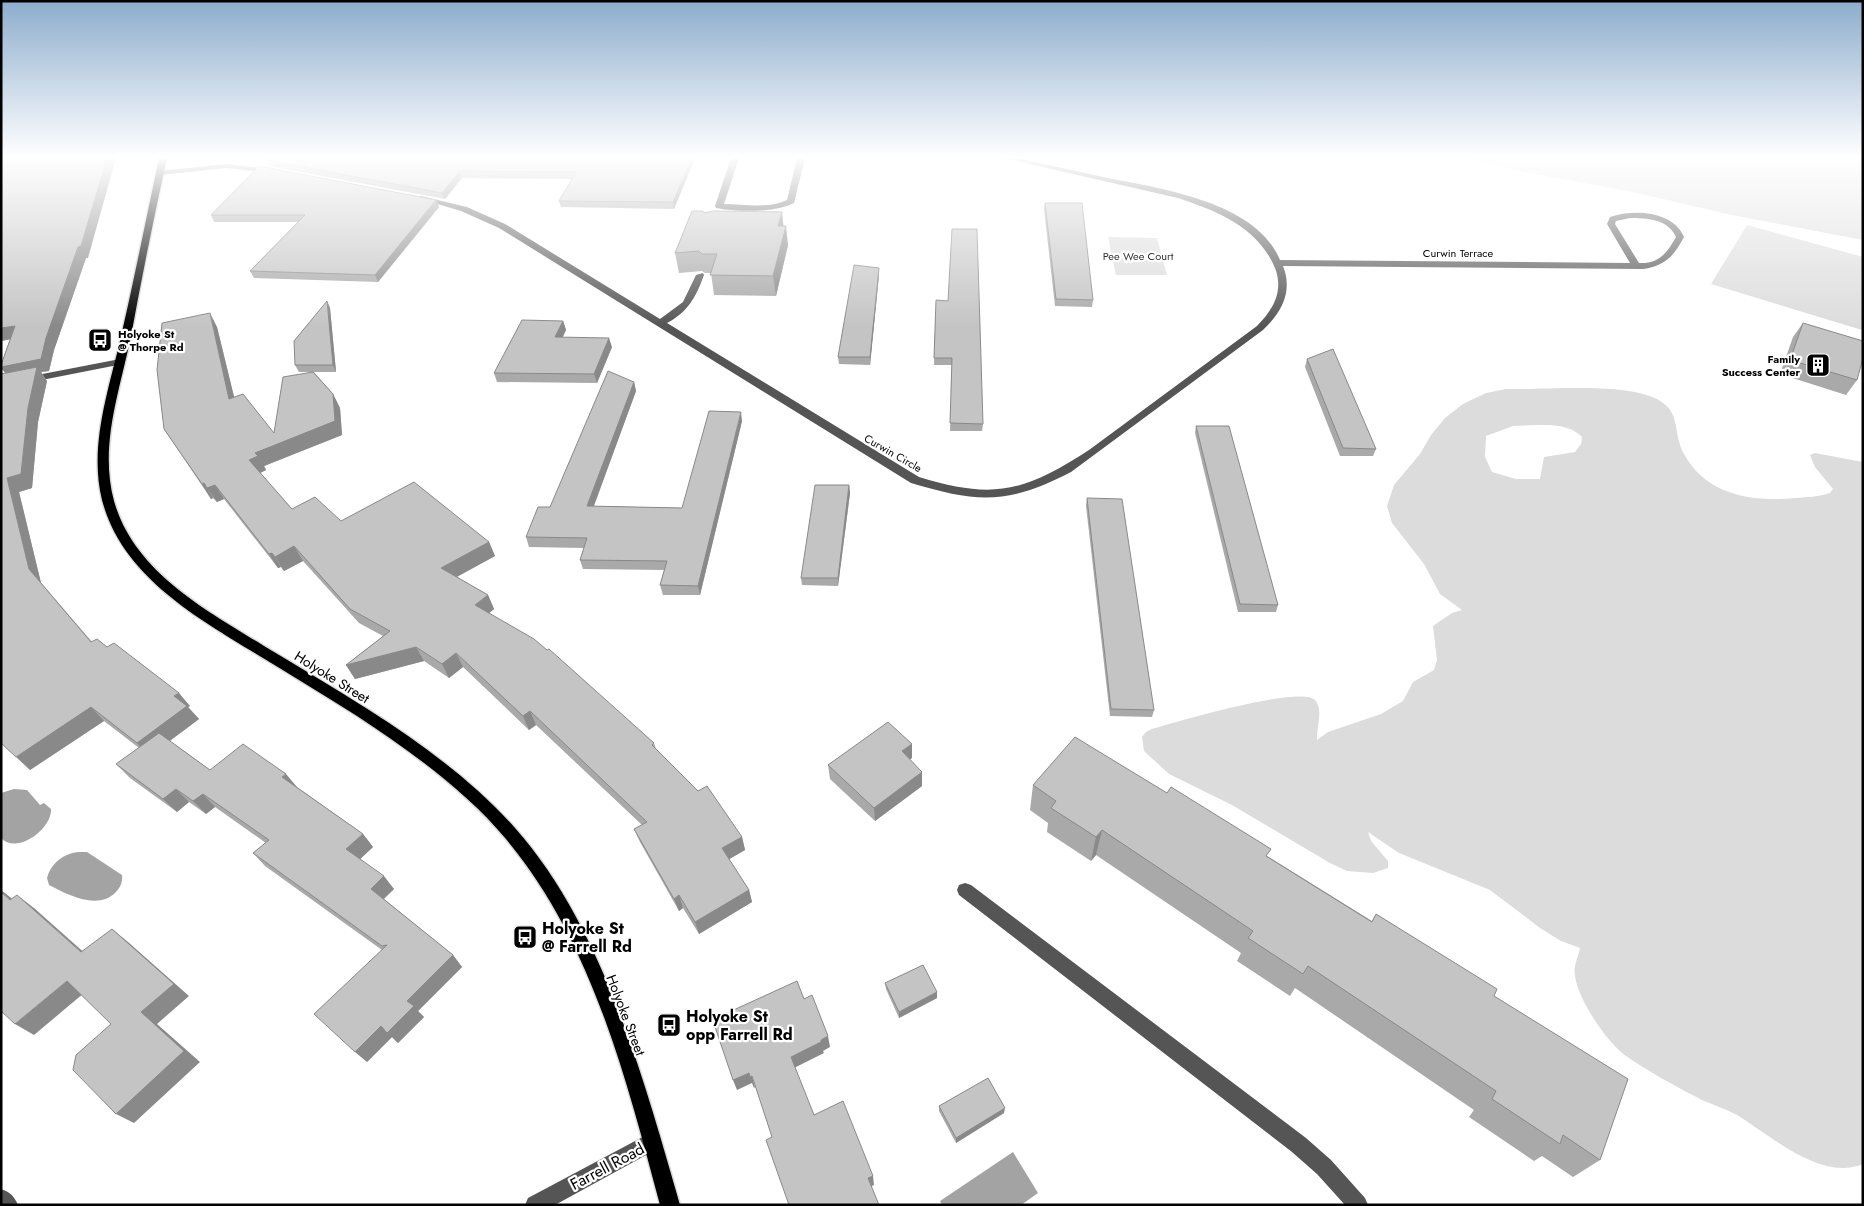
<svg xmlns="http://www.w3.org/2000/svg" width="1864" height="1206" viewBox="0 0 1864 1206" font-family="Jost,sans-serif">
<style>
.green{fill:#dcdcdc;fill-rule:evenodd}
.water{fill:#a3a3a3}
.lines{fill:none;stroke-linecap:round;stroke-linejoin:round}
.major-casing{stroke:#dbdbdb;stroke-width:3}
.minor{fill:#555;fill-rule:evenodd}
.major{fill:#000;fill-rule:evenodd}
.wall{fill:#a9a9a9}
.shaded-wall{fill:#898989}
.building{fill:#c4c4c4;stroke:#898989}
.labels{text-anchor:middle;stroke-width:4.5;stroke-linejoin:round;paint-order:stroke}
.far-street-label{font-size:11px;fill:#000;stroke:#fff}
.far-park-label{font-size:11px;fill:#333;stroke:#fff}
.far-poi-label{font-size:11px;font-weight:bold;fill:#000;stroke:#fff;text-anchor:start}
.street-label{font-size:14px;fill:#000;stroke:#fff}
.near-poi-label{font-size:16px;font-weight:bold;fill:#000;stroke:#fff;text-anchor:start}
.near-street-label{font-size:16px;fill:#000;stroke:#fff}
</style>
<rect width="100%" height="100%" fill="#fff"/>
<!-- green -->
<g class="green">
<path d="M1469,158H1863V240L1727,214L1633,192L1524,172Z"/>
<path d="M1747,225L1863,257L1862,330L1711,284Z"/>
<path d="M1108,237L1157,238L1167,275H1116Z"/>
<path d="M1506,389C1545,390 1623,382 1657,399C1682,412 1672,432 1684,454C1707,496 1753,502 1796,498C1807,497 1819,497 1830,493L1833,489L1815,467L1810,455L1815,453L1863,462V1164C1821,1182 1770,1135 1737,1115C1726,1109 1713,1105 1702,1100C1677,1087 1649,1072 1626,1056C1607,1043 1570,990 1575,966C1576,960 1579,954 1580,948L1561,941L1540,928L1490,890L1399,853L1368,832L1371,841L1388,861V868L1373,873L1347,871L1330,863L1232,805L1169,774L1144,751L1142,737L1146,732L1152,729C1176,722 1301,685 1315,700C1324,710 1316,728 1317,740L1328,732L1381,714L1403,701L1413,682L1434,670L1437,660L1433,626L1452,613L1462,610L1440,594L1424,564L1392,523L1387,506L1394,485L1420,454L1431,435L1445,418L1463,404L1486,393ZM1538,425C1554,425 1570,425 1582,437L1581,444L1575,452L1544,457L1540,479H1516L1492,472L1485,457L1486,436L1513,426Z"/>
</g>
<!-- water -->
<g class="water">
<path d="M14,789L27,790L40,805L44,803L51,809C52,829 17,855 1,838V793Z"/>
<path d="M79,852H87L122,875C123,882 120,888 115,893C97,910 68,895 49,885L47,878C51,863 64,853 79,852Z"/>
<path d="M1013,1152L1038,1193L1021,1205H942L940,1201Z"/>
</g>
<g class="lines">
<!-- major casing -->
<g class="major-casing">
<path id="major" d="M159,158H167C154,217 142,276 131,336C120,390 99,446 114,501C134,572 206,610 264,646C299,667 335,688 369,710C422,744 473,781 515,828C603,927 644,1080 680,1205H660C626,1078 592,942 506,839C465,790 410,751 357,716C324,695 291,675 258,655C196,617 122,576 102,500C89,447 108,392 120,341C134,280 146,219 159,158Z"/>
</g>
<!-- minor -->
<g class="minor">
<path d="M731,158H739L724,204C744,204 769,209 787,200L797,158H805L794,203C775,213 737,212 716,208L715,206Z"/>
<path d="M1003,158H1017C1046,164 1075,171 1103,177C1158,188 1256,201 1280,260L1630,263L1607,224L1610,217C1634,209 1673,211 1684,237C1674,256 1665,266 1643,269L1283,266C1293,291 1282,312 1263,330L1071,472C1007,505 978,503 911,483L499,228L461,211L417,198L421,196L467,207L505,224L660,319L683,302L696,275L703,273L704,275C696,297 688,312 667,323L919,477C994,500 1024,492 1089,450L1257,326C1273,310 1284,291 1275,268C1258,227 1217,211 1178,198ZM1630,218C1647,218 1668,219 1676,237C1667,253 1659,264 1639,263L1615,224L1616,221Z"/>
<path d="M226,164L273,169L277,171L273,173L226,168L160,175L156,173L160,171Z"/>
<path d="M120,359L125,362L123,364L1,388V382Z"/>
<path d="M965,883L971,885L1306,1138L1331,1160L1365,1198L1368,1205H1345L1317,1174L1292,1152L959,895L957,890L959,885Z"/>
<path d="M652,1132L659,1134L661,1141L659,1148L555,1205H525L528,1198Z"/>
<path d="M1,1189C10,1192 14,1196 18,1205H1Z"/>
</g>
<!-- major -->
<use href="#major" class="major"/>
</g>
<!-- wall -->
<g class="wall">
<path d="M1,158L88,258H86L54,350L49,371L41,372L47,381L38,422L32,488L19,492L41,583L92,642L107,647L190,706L188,707L199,719L170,741L210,770L297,787L363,834L373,847L360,859L394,889L384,899L453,955L462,967L418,1011L424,1017L398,1043L392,1037L367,1062L382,950L265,866L253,853L266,843L215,807L206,814L189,802L177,812L130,778L116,764L139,748L104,721L30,770L6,374L1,368V365L10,339L1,341Z"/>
<path d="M695,158L674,209L561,207L559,201L572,179L462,178L445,199L269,166L266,160Z"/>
<path d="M436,200L439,207L378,282L254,278L250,271L299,222H214L211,215Z"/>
<path d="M1045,203L1093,300L1092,307L1055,306L1044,209Z"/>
<path d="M705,213L783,226L788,245L776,296L714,295L711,273H705L702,271L679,273L675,253Z"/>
<path d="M879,275L870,365L839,364L838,357Z"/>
<path d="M936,300L983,424L982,431H950L952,365H934Z"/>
<path d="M327,301L330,308L336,372H314L333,394L340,408L342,435L264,466L266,470L260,473L292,509L341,521L489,542L495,556L457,577L488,595L494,609L489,613L654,743L656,749L742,837L745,850L729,859L749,890L752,902L699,934L683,908L679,911L640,842L634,829L642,825L536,725L529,730L463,667L449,678L424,661L355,679L346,665L383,636L359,623L303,561L284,571L281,567L278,568L224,499L217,502L213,498L211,499L164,429L217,327L234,397L274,433L311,372H299L295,365Z"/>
<path d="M563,321L566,330L562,338L612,347L597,383L497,382L494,373Z"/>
<path d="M1803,323L1857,380L1846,395L1780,374L1793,337Z"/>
<path d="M1307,359L1376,449L1373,456H1340L1305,367Z"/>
<path d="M634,382L636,391L594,506L682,508L742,421L700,595H663L660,585L664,570L583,569L580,560L584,548L529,547L526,537L550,507Z"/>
<path d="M1196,426L1278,605L1276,612H1238L1195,433Z"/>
<path d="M849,485L850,493L838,586L802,585L801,578Z"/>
<path d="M1087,498L1154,710L1152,717L1110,716L1086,506Z"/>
<path d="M912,744V758L910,759L922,786L875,821L830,779L828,765Z"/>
<path d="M1033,785L1267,856L1372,921L1376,914L1494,996L1600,1160L1573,1177L1542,1156L1534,1161L1469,1117L1474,1110L1295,988L1290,996L1237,961L1241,953L1096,855L1091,861L1047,832L1048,823L1030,810Z"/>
<path d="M885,983L937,992V998L899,1018L886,989Z"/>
<path d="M939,1106L1004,1113L956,1143L939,1111Z"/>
</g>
<!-- shaded-wall -->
<g class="shaded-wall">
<path d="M107,158H116L88,258H86L54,350L49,371L41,372L47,381L38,422L32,488L19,492L41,583L104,655L29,569L7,478L10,378L1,368V367L46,338Z"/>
<path d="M692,158H695L674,209L673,202Z"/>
<path d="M460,171L462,178L445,199L442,193Z"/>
<path d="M436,200L439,207L378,282L375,275Z"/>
<path d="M782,212L784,231L778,226Z"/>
<path d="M786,226L788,245L776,296L773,276Z"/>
<path d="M879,268V275L870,365V357Z"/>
<path d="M327,301L330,308L336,372L333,365Z"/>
<path d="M210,313L217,327L238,413L229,399Z"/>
<path d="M563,321L566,330L558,347L555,337Z"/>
<path d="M15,326L23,337L1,341V328Z"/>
<path d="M609,338L612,347L597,383L594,374Z"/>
<path d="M634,382L636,391L590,516L587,506Z"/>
<path d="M333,394L340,408L342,435L264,466L266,470L258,474L249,460L255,453Z"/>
<path d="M741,412L742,421L700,595L698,586Z"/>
<path d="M204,483L213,498L211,499L202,484Z"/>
<path d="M215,485L224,499L217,502L207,488Z"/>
<path d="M849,485L850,493L838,586V578Z"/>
<path d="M489,542L495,556L447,582L441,568Z"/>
<path d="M294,546L303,561L284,571L275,557Z"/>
<path d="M272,553L281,567L278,568L269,554Z"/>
<path d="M488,595L494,609L482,619L475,605Z"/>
<path d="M416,647L424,661L355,679L346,665Z"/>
<path d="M456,653L463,667L449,678L442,664Z"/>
<path d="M179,693L190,706L188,707L199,719L149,756L137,743L174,696Z"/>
<path d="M91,707L104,721L30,770L16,757Z"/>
<path d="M530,711L536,725L529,730L523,716Z"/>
<path d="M912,744V758L903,764L902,751Z"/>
<path d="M922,772V786L875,821L874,808Z"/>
<path d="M286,774L297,787L293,790L282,777Z"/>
<path d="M176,789L189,802L177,812L163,799Z"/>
<path d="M203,794L215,807L206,814L193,801Z"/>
<path d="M1102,830L1096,855L1091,861L1096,837Z"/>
<path d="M363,834L373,847L357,862L346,849Z"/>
<path d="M742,837L745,850L726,861L722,848Z"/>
<path d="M384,876L394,889L381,901L371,889Z"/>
<path d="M1,890L10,897L27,913L10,900L1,892Z"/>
<path d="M749,890L752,902L699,934L695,922Z"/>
<path d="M17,895L34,908L97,964L81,952Z"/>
<path d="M679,895L683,908L679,911L674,899Z"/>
<path d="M112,929L128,942L189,996L157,1024L200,1062L134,1123L116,1114L141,1012Z"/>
<path d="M453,955L462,967L418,1011L424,1017L398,1043L392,1037L367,1062L355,1052Z"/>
<path d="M67,981L84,993L34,1035L15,1024Z"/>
<path d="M937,992V998L899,1018V1012Z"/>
<path d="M828,1036L830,1047L823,1051L824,1053L794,1068L791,1057Z"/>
<path d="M749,1073L752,1076L755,1087L754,1088L752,1083L737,1090L733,1080Z"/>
<path d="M1005,1108L1004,1113L956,1143V1138Z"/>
<path d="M873,1176L874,1185L870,1187L868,1178Z"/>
</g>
<!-- building -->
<g class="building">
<path d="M1,158H107L81,246L78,247L46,338L41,359L1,367V365L15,326L1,328Z"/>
<path d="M268,158H692L673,202L559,201L576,172L460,171L442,193L266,160Z"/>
<path d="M259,166L436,200L375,275L250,271L305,215H211Z"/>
<path d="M1045,203H1082L1093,300L1056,299Z"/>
<path d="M692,211H702L705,213L713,211L782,212L778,226H786L773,276L710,275L717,254H702L699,251L675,253Z"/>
<path d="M952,229H977L983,424L950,423L952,358H934L936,300L948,301Z"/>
<path d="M854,265L879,268L870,357H838Z"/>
<path d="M327,301L333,365H295L294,341Z"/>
<path d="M210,313L229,399L243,394L274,433L283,377L313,372L333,394L335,421L255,453L258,456L249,460L292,509L315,497L341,521L414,482L489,542L441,568L488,595L475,605L534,639L547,650L549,649L654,743L652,745L698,791L707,786L742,837L722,848L749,890L695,922L679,895L674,899L634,829L647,822L530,711L523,716L456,653L442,664L416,647L346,665L390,631L350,609L294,546L275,557L272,553L269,554L215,485L207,488L204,483L202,484L164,429L157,370L162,323Z"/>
<path d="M522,320L563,321L555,337L609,338L594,374L494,373Z"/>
<path d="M1803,323L1863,341V358L1857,380L1790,360Z"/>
<path d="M1333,349L1376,449L1343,448L1307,359Z"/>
<path d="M37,367L28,408L21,474L7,478L29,569L91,642L97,639L107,647L114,643L179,693L174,696L187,706L137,743L91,707L16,757L1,743V374Z"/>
<path d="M608,371L634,382L587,506L682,508L709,411L741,412L698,586L660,585L667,561L580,560L587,538L526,537L538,507H550Z"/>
<path d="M1196,426H1229L1278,605L1240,604Z"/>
<path d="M815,485H849L838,578H801Z"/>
<path d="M1087,498L1122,499L1154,710L1111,709Z"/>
<path d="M888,722L912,744L902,751L922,772L874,808L828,765Z"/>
<path d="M159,733L210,770L243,744L286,774L282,777L363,834L346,849L384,876L371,889L453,955L407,1001L414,1006L387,1033L381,1026L355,1052L314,1014L387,945L382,946L253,853L269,840L203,794L193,801L176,789L163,799L116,764Z"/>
<path d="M1075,737L1167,793L1171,787L1271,849L1266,856L1372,922L1376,914L1497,989L1494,996L1628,1079L1600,1160L1563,1135L1560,1144L1492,1099L1496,1091L1308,966L1303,974L1248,938L1253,931L1102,830L1096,837L1051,808L1056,801L1033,785Z"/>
<path d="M1,892L10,900L17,895L81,952L112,929L174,984L141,1012L184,1051L116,1114L73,1070L76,1055L111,1024L67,981L15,1024L1,1011Z"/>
<path d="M923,965L937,992L899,1012L885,983Z"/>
<path d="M797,981L804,999L812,995L828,1036L821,1040V1042L791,1057L814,1115L843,1101L873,1176L868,1178L879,1205H789L766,1140L772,1137L752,1076L750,1077L749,1073L733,1080L714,1024L729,1017L727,1013Z"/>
<path d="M988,1078L1005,1108L956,1138L939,1106Z"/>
</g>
<!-- sky -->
<linearGradient id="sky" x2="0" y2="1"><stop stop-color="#8cadcc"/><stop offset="0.48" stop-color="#fff"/><stop offset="1" stop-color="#fff" stop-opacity="0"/></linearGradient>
<rect width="1864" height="327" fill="url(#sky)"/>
<!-- icons -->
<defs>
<g id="bus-square" transform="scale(1.25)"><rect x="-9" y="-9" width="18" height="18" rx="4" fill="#000" stroke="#fff"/><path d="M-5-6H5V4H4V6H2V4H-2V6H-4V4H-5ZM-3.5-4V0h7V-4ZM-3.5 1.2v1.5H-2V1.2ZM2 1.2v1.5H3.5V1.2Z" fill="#fff"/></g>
<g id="building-square" transform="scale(1.25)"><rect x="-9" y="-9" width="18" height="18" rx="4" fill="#000" stroke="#fff"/><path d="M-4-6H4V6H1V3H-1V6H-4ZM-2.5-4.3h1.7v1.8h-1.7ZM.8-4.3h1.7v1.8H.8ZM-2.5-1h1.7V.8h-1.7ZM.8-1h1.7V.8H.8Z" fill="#fff"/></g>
</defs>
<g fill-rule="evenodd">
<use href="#bus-square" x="100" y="340"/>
<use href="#building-square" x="1818" y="365"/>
<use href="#bus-square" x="525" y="937"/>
<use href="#bus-square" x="669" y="1025"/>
</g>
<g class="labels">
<!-- far-street labels -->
<g class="far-street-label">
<text x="1458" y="257">Curwin Terrace</text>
<text transform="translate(893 453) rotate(30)" y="4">Curwin Circle</text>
</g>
<!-- far-park labels -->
<g class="far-park-label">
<text x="1138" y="260">Pee Wee Court</text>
</g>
<!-- far-poi labels -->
<g class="far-poi-label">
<text x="118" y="338">Holyoke St<tspan x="118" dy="13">@ Thorpe Rd</tspan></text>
<text x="1800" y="363" text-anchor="end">Family<tspan x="1800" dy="13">Success Center</tspan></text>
</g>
<!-- street labels -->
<g class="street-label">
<text transform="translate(332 677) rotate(32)" y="5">Holyoke Street</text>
<text transform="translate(626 1015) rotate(69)" y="5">Holyoke Street</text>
</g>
<!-- near-poi labels -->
<g class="near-poi-label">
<text x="542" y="934">Holyoke St<tspan x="542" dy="18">@ Farrell Rd</tspan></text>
<text x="686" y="1022">Holyoke St<tspan x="686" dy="18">opp Farrell Rd</tspan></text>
</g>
<!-- near-street labels -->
<g class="near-street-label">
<text transform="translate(607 1166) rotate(-28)" y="6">Farrell Road</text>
</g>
</g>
<!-- border -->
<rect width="1864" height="1206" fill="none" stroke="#000000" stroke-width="5"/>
</svg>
